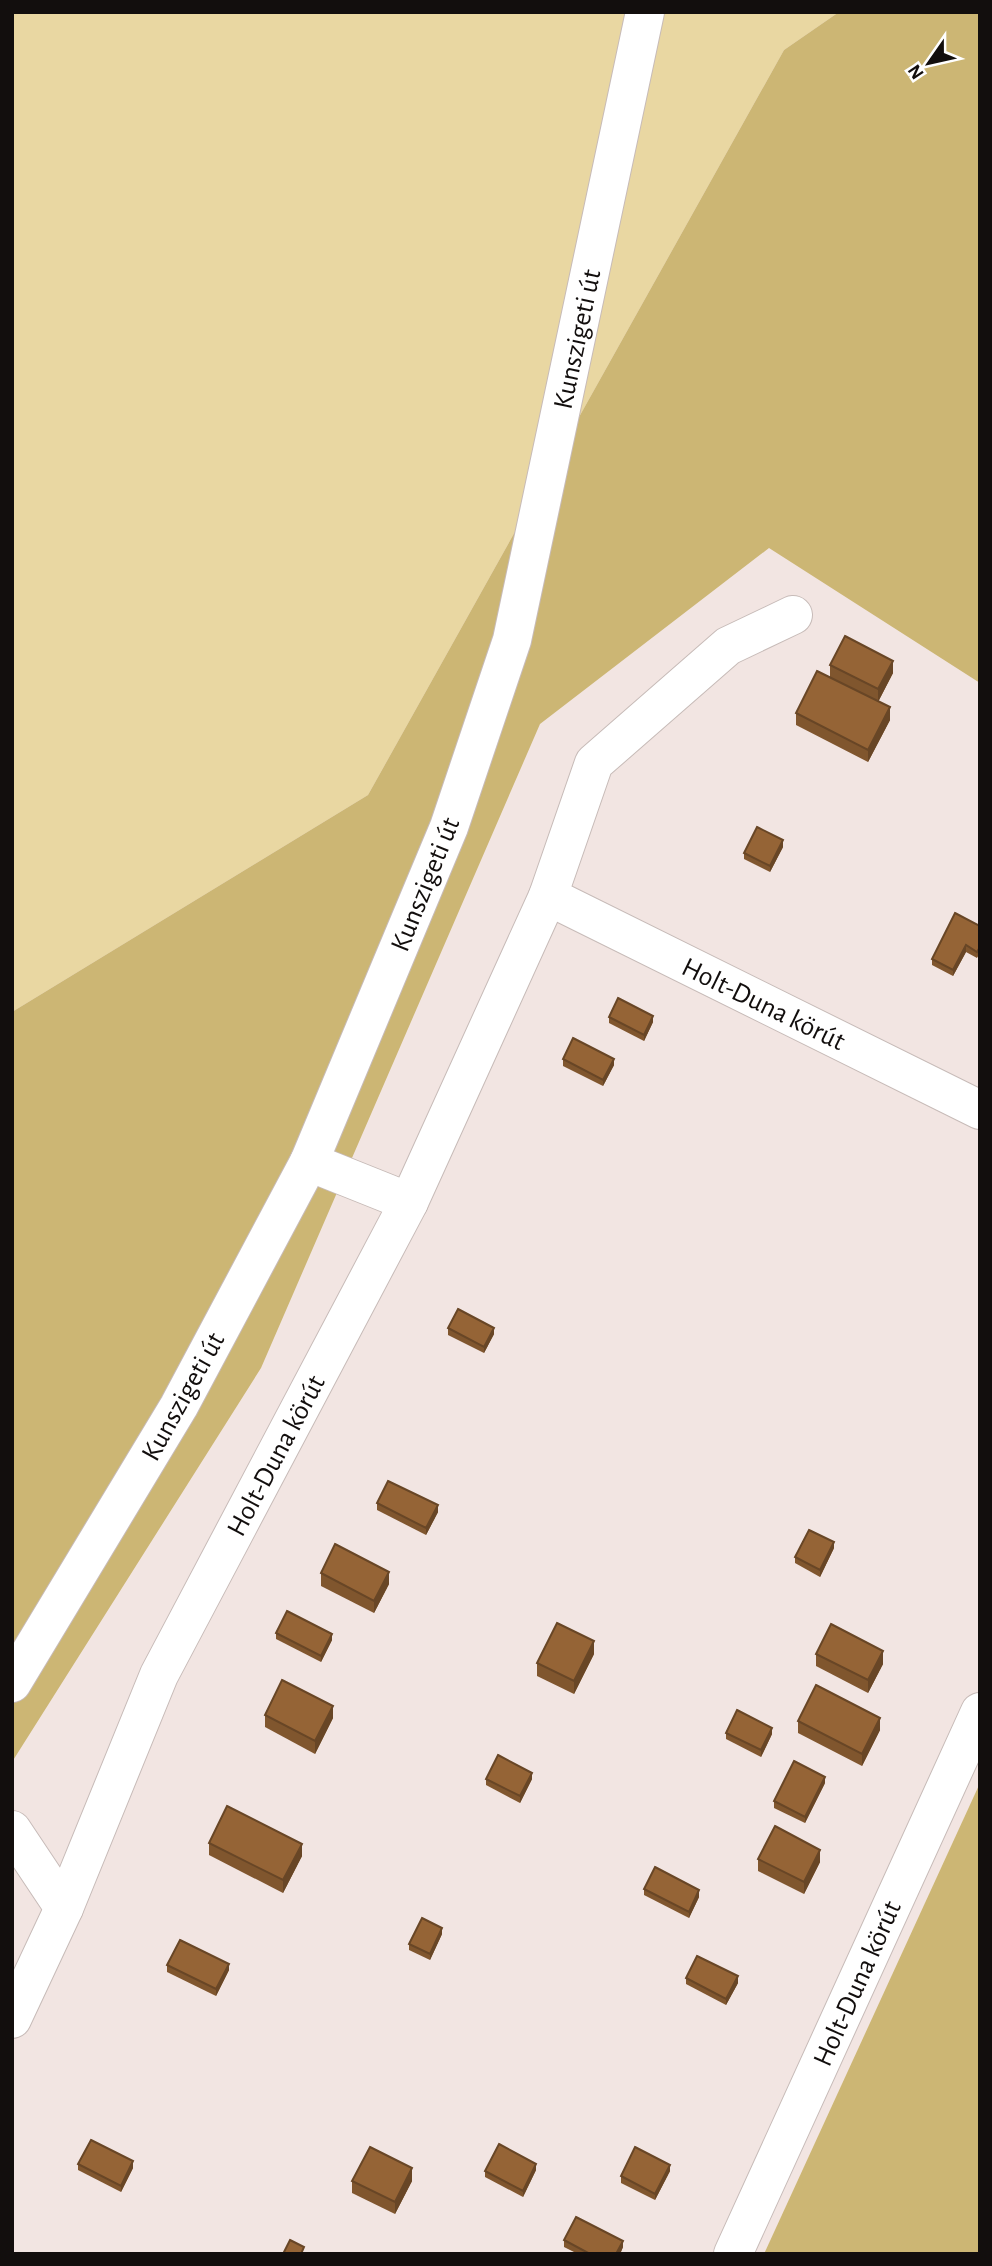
<svg xmlns="http://www.w3.org/2000/svg" width="992" height="2266" viewBox="0 0 992 2266" font-family="'Alegreya Sans',sans-serif">
<style>
.green{fill:#e9d7a2}
.forest{fill:#ccb674}
.lines{fill:none;stroke-linecap:round;stroke-linejoin:round}
.street-casing{stroke:#c7bbb8;stroke-width:40}
.street{stroke:#fff;stroke-width:38}
.wall{fill:#80562e}
.shaded-wall{fill:#684626}
.building{fill:#956436;stroke:#684626;stroke-width:2}
.labels{text-anchor:middle;stroke-width:6;stroke-linejoin:round;paint-order:stroke}
.street-label{font-size:28px;fill:#120e0d;stroke:#fff}
</style>
<rect width="100%" height="100%" fill="#f2e5e2"/>
<!-- green -->
<path class="green" d="M12,12H839L784,50L368,795L12,1012Z"/>
<!-- forest -->
<g class="forest">
<path d="M839,12H980V683L769,548L540,724L261,1368L12,1762V1012L368,795L784,50Z"/>
<path d="M980,1783V2254H764Z"/>
</g>
<g class="lines">
<!-- street casing -->
<g class="street-casing">
<g id="street">
<path d="M548,896L980,1110"/>
<path d="M309,1162L409,1202"/>
<path d="M12,1683L179,1406L309,1162L449,827L512,640L645,12"/>
<path d="M12,1830L64,1908"/>
<path d="M12,2019L64,1908L159,1675L409,1202L548,896L594,763L728,646L793,615"/>
<path d="M733,2254L980,1712"/>
</g>
</g>
<!-- street -->
<use href="#street" class="street"/>
</g>
<!-- wall -->
<g class="wall">
<path d="M830,665L893,673L878,702L890,720L868,762L796,725V713L830,677Z"/>
<path d="M783,847L770,872L744,859V853Z"/>
<path d="M980,926V953L977,958L966,952L953,976L932,965V959Z"/>
<path d="M609,1017L653,1022L644,1041L609,1023Z"/>
<path d="M563,1059L614,1065L603,1086L563,1066Z"/>
<path d="M448,1328L494,1334L484,1353L448,1335Z"/>
<path d="M377,1503L438,1512L426,1535L377,1510Z"/>
<path d="M834,1548L820,1577L795,1563V1557Z"/>
<path d="M321,1573L389,1584L374,1613L321,1586Z"/>
<path d="M276,1633L332,1640L321,1662L276,1639Z"/>
<path d="M594,1654L574,1694L537,1676V1663Z"/>
<path d="M816,1654L883,1664L868,1693L816,1666Z"/>
<path d="M265,1715L333,1718L315,1754L265,1727Z"/>
<path d="M798,1721L880,1730L862,1766L798,1733Z"/>
<path d="M726,1733L772,1734L761,1757L726,1739Z"/>
<path d="M486,1779H532L520,1803L486,1785Z"/>
<path d="M825,1783L805,1823L774,1808V1801Z"/>
<path d="M209,1843L302,1856L283,1893L209,1855Z"/>
<path d="M758,1859L820,1862L804,1894L758,1871Z"/>
<path d="M644,1889L699,1897L689,1918L644,1895Z"/>
<path d="M442,1934L430,1960L409,1950V1944Z"/>
<path d="M167,1965L229,1970L216,1996L167,1972Z"/>
<path d="M686,1978L738,1983L726,2005L686,1984Z"/>
<path d="M78,2164L133,2168L121,2192L78,2170Z"/>
<path d="M536,2170L523,2197L485,2177V2171Z"/>
<path d="M670,2171L655,2200L621,2183V2176Z"/>
<path d="M352,2181H412L395,2214L352,2193Z"/>
<path d="M564,2240L623,2247L620,2254H578L564,2247Z"/>
</g>
<!-- shaded-wall -->
<g class="shaded-wall">
<path d="M893,661V673L878,702V689Z"/>
<path d="M890,707V720L868,762V750Z"/>
<path d="M783,840V847L770,872V866Z"/>
<path d="M966,945V952L953,976V970Z"/>
<path d="M653,1016V1022L644,1041V1035Z"/>
<path d="M614,1059V1065L603,1086V1080Z"/>
<path d="M494,1328V1334L484,1353V1347Z"/>
<path d="M438,1505V1512L426,1535V1528Z"/>
<path d="M834,1542V1548L820,1577V1570Z"/>
<path d="M389,1572V1584L374,1613V1601Z"/>
<path d="M332,1634V1640L321,1662V1656Z"/>
<path d="M594,1641V1654L574,1694V1681Z"/>
<path d="M883,1651V1664L868,1693V1680Z"/>
<path d="M333,1706V1718L315,1754V1741Z"/>
<path d="M880,1718V1730L862,1766V1754Z"/>
<path d="M772,1728V1734L761,1757V1750Z"/>
<path d="M532,1773V1779L520,1803V1796Z"/>
<path d="M825,1777V1783L805,1823V1817Z"/>
<path d="M302,1844V1856L283,1893V1880Z"/>
<path d="M820,1850V1862L804,1894V1882Z"/>
<path d="M699,1890V1897L689,1918V1912Z"/>
<path d="M442,1928V1934L430,1960V1954Z"/>
<path d="M229,1964V1970L216,1996V1989Z"/>
<path d="M738,1976V1983L726,2005V1999Z"/>
<path d="M133,2161V2168L121,2192V2186Z"/>
<path d="M536,2164V2170L523,2197V2191Z"/>
<path d="M670,2165V2171L655,2200V2194Z"/>
<path d="M412,2168V2181L395,2214V2202Z"/>
<path d="M623,2241V2247L620,2254H616Z"/>
</g>
<!-- building -->
<g class="building">
<path d="M845,636L893,661L878,689L830,665Z"/>
<path d="M817,671L890,707L868,750L796,713Z"/>
<path d="M757,827L783,840L770,866L744,853Z"/>
<path d="M955,913L980,926V947L977,952L966,945L953,970L932,959Z"/>
<path d="M618,998L653,1016L644,1035L609,1017Z"/>
<path d="M573,1038L614,1059L603,1080L563,1059Z"/>
<path d="M458,1309L494,1328L484,1347L448,1328Z"/>
<path d="M388,1481L438,1505L426,1528L377,1503Z"/>
<path d="M809,1530L834,1542L820,1570L795,1557Z"/>
<path d="M335,1544L389,1572L374,1601L321,1573Z"/>
<path d="M287,1611L332,1634L321,1656L276,1633Z"/>
<path d="M557,1623L594,1641L574,1681L537,1663Z"/>
<path d="M831,1624L883,1651L868,1680L816,1654Z"/>
<path d="M282,1680L333,1706L315,1741L265,1715Z"/>
<path d="M816,1685L880,1718L862,1754L798,1721Z"/>
<path d="M737,1710L772,1728L761,1750L726,1733Z"/>
<path d="M498,1755L532,1773L520,1796L486,1779Z"/>
<path d="M794,1761L825,1777L805,1817L774,1801Z"/>
<path d="M227,1806L302,1844L283,1880L209,1843Z"/>
<path d="M775,1826L820,1850L804,1882L758,1859Z"/>
<path d="M655,1867L699,1890L689,1912L644,1889Z"/>
<path d="M422,1918L442,1928L430,1954L409,1944Z"/>
<path d="M180,1940L229,1964L216,1989L167,1965Z"/>
<path d="M697,1956L738,1976L726,1999L686,1978Z"/>
<path d="M91,2140L133,2161L121,2186L78,2164Z"/>
<path d="M499,2144L536,2164L523,2191L485,2171Z"/>
<path d="M370,2147L412,2168L395,2202L352,2181Z"/>
<path d="M635,2147L670,2165L655,2194L621,2176Z"/>
<path d="M576,2217L623,2241L616,2254H590L564,2240Z"/>
<path d="M290,2240L304,2247L301,2254H283Z"/>
</g>
<g class="labels">
<!-- street labels -->
<g class="street-label">
<text transform="translate(576 339) rotate(-78)" y="10">Kunszigeti út</text>
<text transform="translate(424 884) rotate(-68)" y="10">Kunszigeti út</text>
<text transform="translate(764 1003) rotate(26)" y="10">Holt-Duna körút</text>
<text transform="translate(182 1396) rotate(-61)" y="10">Kunszigeti út</text>
<text transform="translate(275 1455) rotate(-62)" y="10">Holt-Duna körút</text>
<text transform="translate(856 1983) rotate(-66)" y="10">Holt-Duna körút</text>
</g>
</g>
<!-- border -->
<rect width="992" height="2266" fill="none" stroke="#120e0d" stroke-width="28"/>
<!-- north arrow -->
<g transform="translate(929 63) rotate(236)" stroke="#ffffff" stroke-width="5" paint-order="stroke">
<path d="M0-5L12 26L0 18L-12 26Z" fill="#120e0d"/>
<text y="-10" font-size="19" font-weight="bold" text-anchor="middle" fill="#120e0d">N</text>
</g>
</svg>
